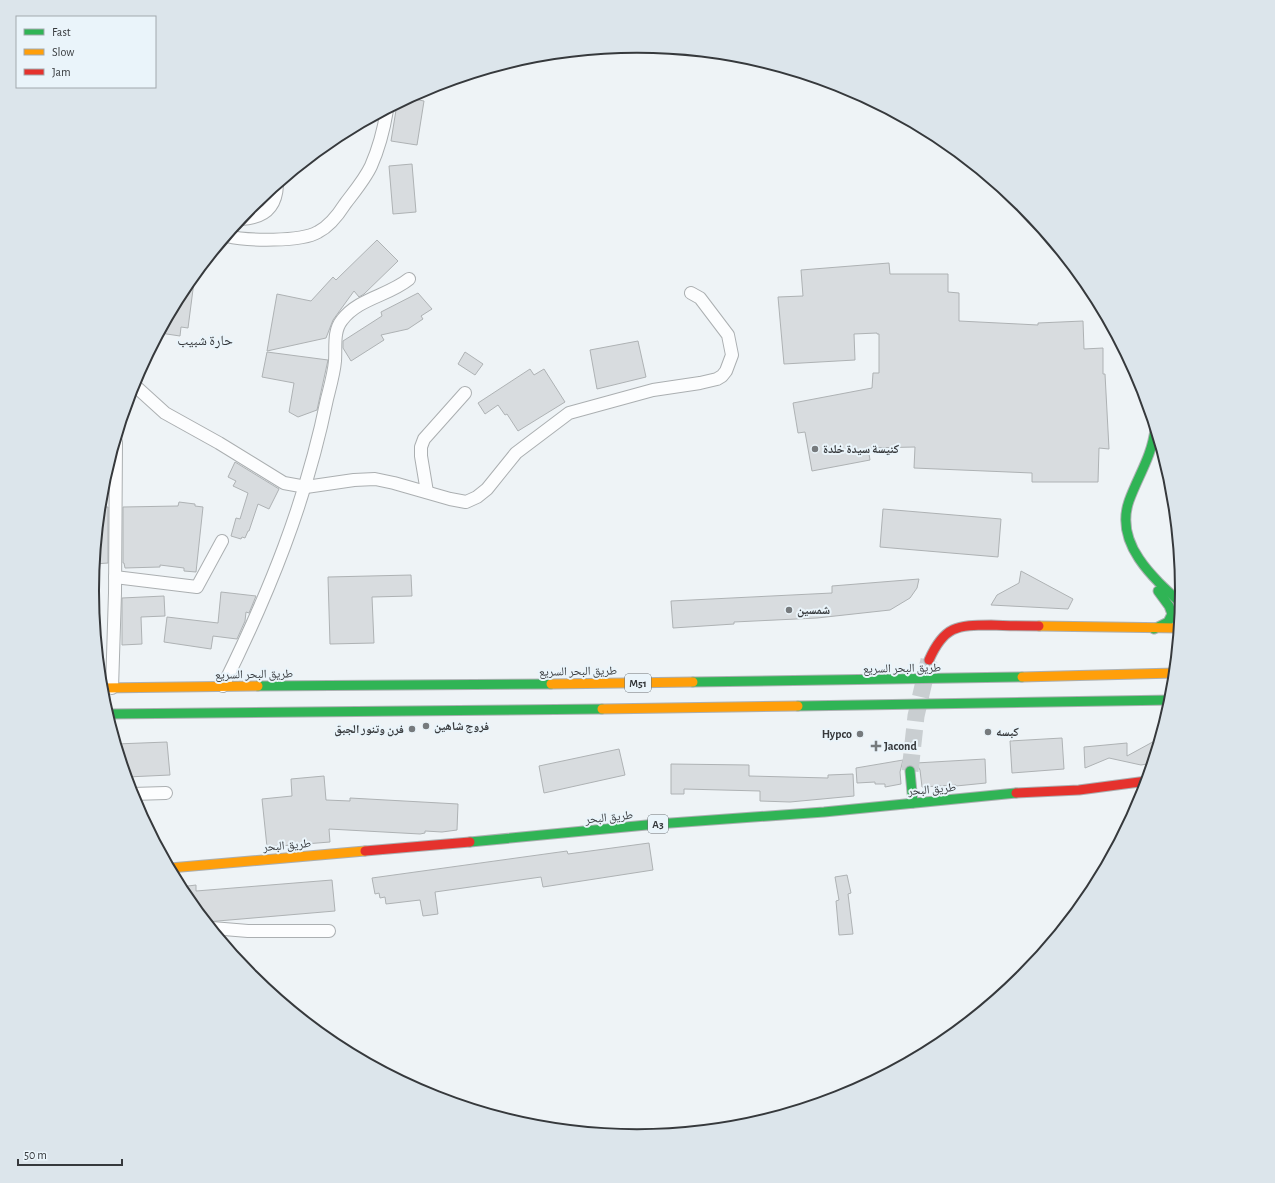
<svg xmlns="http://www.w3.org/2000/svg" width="1275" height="1183" viewBox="0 0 1275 1183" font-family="'Alegreya Sans','Noto Naskh Arabic',sans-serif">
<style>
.building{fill:#d8dcdf;stroke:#aeb2b4}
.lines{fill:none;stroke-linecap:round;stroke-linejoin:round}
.secondary-tunnel{stroke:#c9ced1;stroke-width:17;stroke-dasharray:17 8;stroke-linecap:butt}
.street-casing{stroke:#abafb1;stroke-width:14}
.fast-casing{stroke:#abafb1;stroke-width:11}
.slow-casing{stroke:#abafb1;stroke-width:11}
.jam-casing{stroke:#abafb1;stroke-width:11}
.street{stroke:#fcfdfe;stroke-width:12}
.fast{stroke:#30b455;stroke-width:9}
.slow{stroke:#ff9f0a;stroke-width:9}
.jam{stroke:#e5322d;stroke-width:9}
.poi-dot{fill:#767a7d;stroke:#eaf4fa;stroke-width:1.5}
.labels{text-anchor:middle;stroke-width:4;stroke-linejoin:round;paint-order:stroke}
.shield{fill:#eaf4fa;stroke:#6c7175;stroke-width:1}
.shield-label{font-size:11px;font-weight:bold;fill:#36393c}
.poi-label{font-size:12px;font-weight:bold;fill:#36393c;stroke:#eaf4fa;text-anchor:start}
.street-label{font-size:12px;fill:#36393c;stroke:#eaf4fa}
.quarter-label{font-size:14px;fill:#36393c;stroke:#eaf4fa}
.rim{fill:none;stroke:#36393c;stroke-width:2}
</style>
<rect width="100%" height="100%" fill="#eef3f6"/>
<!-- building -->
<g class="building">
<path d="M409,98L424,101L417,145L391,141L397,104Z"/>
<path d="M412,164L416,212L393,214L389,166Z"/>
<path d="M377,240L398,261L364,294L359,297L354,291L333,320L326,338L267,351L277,294L311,301L333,277L336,280Z"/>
<path d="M889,263L890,274H948V292L959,293V321L1038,325V323L1083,321L1084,349L1103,348V374H1105L1109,449L1099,448L1098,482H1032V473L914,468L915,447L868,448L870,460L812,471L805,432L798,433L793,403L872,388L873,373H879V334H877V333L854,334L855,360L784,364L778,297L803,296L801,270Z"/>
<path d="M195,274L188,328L181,327L180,336L160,333L184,288Z"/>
<path d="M418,293L432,309L421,316L423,319L408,329L381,335L384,340L351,361L343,348V341L382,316L381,312Z"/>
<path d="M638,341L646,377L597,389L590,350Z"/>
<path d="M267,352L328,360L317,410L298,417L289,412L294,383L262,377Z"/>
<path d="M465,352L483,364L475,375L458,364Z"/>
<path d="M530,369L534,375L544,369L565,402L518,431L507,414L505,415L498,405L485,414L478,403Z"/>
<path d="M235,462L279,489L269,509L258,504L249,531H248L245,538L242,537L241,539L231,536L236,518L240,519L248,493L233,486L236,481L228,477Z"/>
<path d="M179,502L195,504V506L203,507L196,572L184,571V568L160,565V567L125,568L124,563H123V507L178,506Z"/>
<path d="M100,507H108V563L95,564Z"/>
<path d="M883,509L1001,519L998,557L880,547Z"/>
<path d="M1021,571L1073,599L1068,609L991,605L997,595L1019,583Z"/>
<path d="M411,575L412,596L372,597L374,643L330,644L328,577Z"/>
<path d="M919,579L917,588L910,598L890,610L817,618L734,622V624L673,628L671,601L832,593V586Z"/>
<path d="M221,592L256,596L249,613L246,612L245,621L237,639L213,636L211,649L164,642L167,617L218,623Z"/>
<path d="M164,596L165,616L141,617L142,644L122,645V598Z"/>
<path d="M1062,738L1064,769L1012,773L1010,741Z"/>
<path d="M1160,738L1153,763L1141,765L1109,758L1085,768L1084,747L1127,743V756Z"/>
<path d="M167,742L170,775L127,777L116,744Z"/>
<path d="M619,749L625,775L544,793L539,766Z"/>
<path d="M985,759L986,783L956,786V785L922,787L920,770L916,763Z"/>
<path d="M903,760L900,772L901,784L885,787V784H875V782L857,783L856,768Z"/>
<path d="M671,764L749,765V776L828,778V775L853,774L854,796L790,802L760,801V791L684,789V794H671Z"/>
<path d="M324,776L326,800L350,801V798L458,804L457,830L442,832L425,831V833L420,834L329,829L330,842L267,847L262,799L292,796L291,779Z"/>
<path d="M649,843L653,870L543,887L541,877L435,892L438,914L423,916L420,900L386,904L385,897L380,898L379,893L375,894L372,878L567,851L568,854Z"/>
<path d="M847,875L851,893L848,894L853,934L839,935L836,901L839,900L835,877Z"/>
<path d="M332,880L335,911L206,922L180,887L196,885V891Z"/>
</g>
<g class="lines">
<!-- secondary-tunnel -->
<path class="secondary-tunnel" d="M910,771L916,716L929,660"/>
<!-- street casing -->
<g class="street-casing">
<g id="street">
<path d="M241,219C264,218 276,208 277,185"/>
<path d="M227,236C247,241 301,242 318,232C330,226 338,215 345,204C354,192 365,179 371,166C379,148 384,128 387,110"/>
<path d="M133,384L165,413L219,443L284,483L306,487L354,480L375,479L394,483L450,499L466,502L477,497L487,489L516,453L569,413L653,390L700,383L717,379L722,376L726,371L732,355L728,335L700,298L691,293"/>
<path d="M427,492L421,456V447L424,439L465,393"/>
<path d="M115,577L197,587L222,541"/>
<path d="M223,686C269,593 306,502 327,399C330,387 334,373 335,361C336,347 333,331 342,320C359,298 388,296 409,279"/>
<path d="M112,688L115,593L116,442"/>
<path d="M132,794L166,793"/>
<path d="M212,928L248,931H329"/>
</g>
</g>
<!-- fast casing -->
<g class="fast-casing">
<g id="fast">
<path d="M1155,429C1152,456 1138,476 1129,501C1114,544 1154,579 1182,604"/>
<path d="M1154,629L1168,622L1172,614L1169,606L1158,591"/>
<path d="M693,682L1022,677"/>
<path d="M258,686L551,684"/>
<path d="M798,706L1172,700"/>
<path d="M107,714L602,709"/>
<path d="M910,771L913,803"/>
<path d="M470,842L657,824L824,812L1016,793"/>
</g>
</g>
<!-- slow casing -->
<g class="slow-casing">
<g id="slow">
<path d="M1039,626L1179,628"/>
<path d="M1022,677L1175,673"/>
<path d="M551,684L693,682"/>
<path d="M102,688L258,686"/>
<path d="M602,709L798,706"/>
<path d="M170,868L365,851"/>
</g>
</g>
<!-- jam casing -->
<g class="jam-casing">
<g id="jam">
<path d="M929,660C944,626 957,625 991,625C1007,626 1023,626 1039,626"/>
<path d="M1016,793L1079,790L1147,781"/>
<path d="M365,851L470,842"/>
</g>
</g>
<!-- street -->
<use href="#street" class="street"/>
<!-- fast -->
<use href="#fast" class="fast"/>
<!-- slow -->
<use href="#slow" class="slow"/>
<!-- jam -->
<use href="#jam" class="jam"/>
</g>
<!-- markers -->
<g class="poi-dot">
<circle cx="815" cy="449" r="4"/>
<circle cx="789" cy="610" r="4"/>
<circle cx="426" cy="726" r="4"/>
<circle cx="412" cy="729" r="4"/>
<circle cx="988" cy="732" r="4"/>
<circle cx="860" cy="734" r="4"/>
<path d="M874 740h4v4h4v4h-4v4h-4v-4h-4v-4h4z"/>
</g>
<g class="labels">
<!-- shield labels -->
<g class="shield">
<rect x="625" y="674" width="26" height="18" rx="3"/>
<rect x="648" y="815" width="20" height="18" rx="3"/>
</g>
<g class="shield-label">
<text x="638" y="687">M51</text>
<text x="658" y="828">A3</text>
</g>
<!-- poi labels -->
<g class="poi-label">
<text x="823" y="453">كنيسة سيدة خلدة</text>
<text x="797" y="614">شمسين</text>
<text x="434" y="730">فروج شاهين</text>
<text x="404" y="733" text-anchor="end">فرن وتنور الجبق</text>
<text x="996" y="736">كبسه</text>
<text x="852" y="738" text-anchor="end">Hypco</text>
<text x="884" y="750">Jacond</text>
</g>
<!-- street labels -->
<g class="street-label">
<text transform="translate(902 668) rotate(-1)" y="4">طريق البحر السريع</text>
<text transform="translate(578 671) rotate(-1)" y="4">طريق البحر السريع</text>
<text transform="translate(254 674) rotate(-1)" y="4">طريق البحر السريع</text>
<text transform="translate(932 789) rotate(-5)" y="4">طريق البحر</text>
<text transform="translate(609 817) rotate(-6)" y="4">طريق البحر</text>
<text transform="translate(287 845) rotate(-5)" y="4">طريق البحر</text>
</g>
<!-- quarter labels -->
<g class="quarter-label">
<text x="205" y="345">حارة شبيب</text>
</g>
</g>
<!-- crop -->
<path d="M0 0H1275V1183H0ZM99 591a538 538 0 1 1 1076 0a538 538 0 1 1-1076 0Z" fill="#dce5eb" fill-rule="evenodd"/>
<path class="rim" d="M99 591a538 538 0 1 1 1076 0a538 538 0 1 1-1076 0Z"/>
<!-- legend -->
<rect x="16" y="16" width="140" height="72" fill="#eaf4fa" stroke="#a2a9ae"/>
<rect x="24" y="29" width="20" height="6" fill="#30b455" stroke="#a2a9ae"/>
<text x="52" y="36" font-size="12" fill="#36393c">Fast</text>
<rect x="24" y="49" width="20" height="6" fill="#ff9f0a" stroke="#a2a9ae"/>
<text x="52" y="56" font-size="12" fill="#36393c">Slow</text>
<rect x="24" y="69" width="20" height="6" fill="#e5322d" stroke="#a2a9ae"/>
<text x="52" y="76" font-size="12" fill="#36393c">Jam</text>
<!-- scale -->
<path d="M18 1159v6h104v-6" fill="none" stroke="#36393c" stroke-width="2"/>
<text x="24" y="1159" font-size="12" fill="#36393c" stroke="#eaf4fa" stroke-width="3" paint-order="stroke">50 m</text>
</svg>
